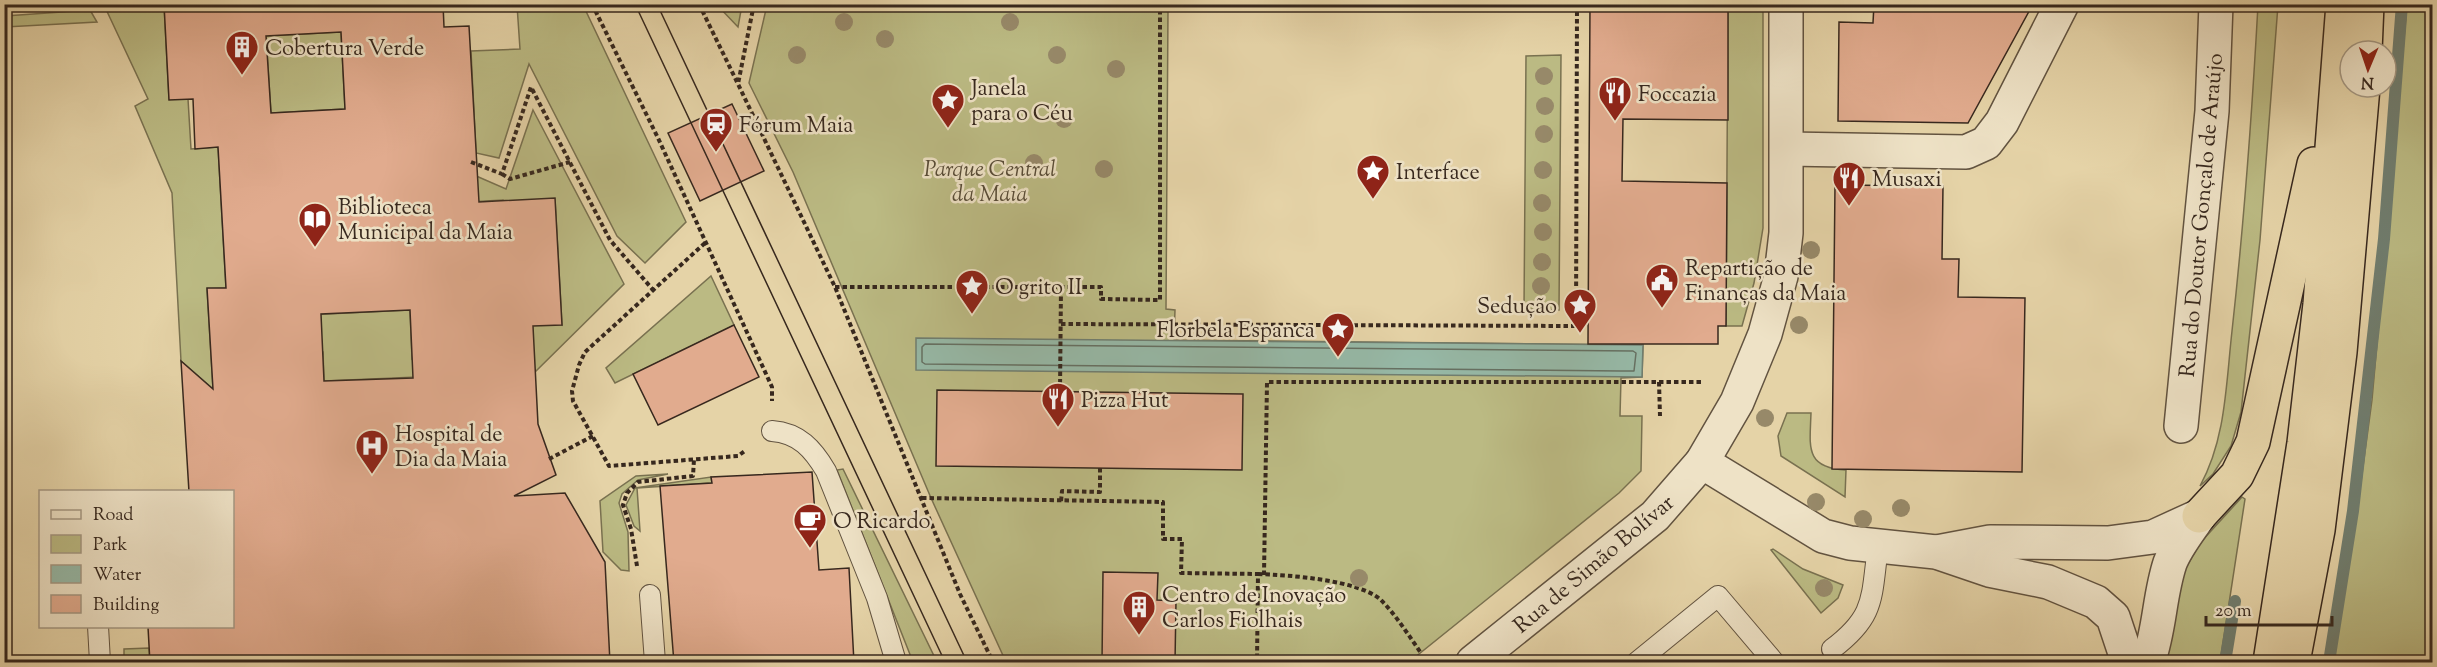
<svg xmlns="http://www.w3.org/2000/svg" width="2437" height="667" viewBox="0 0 2437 667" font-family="'Sorts Mill Goudy',serif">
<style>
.green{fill:#bbba83;stroke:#797150;stroke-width:1.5}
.water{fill:#96b8a6;stroke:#707e70;stroke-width:1.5}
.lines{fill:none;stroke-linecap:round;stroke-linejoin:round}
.shore{stroke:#667062;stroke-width:1.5}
.stream{stroke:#707e70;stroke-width:12}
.building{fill:#e1ab8e;stroke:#37281e;stroke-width:1.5;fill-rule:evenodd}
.lane-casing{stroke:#625340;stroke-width:22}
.street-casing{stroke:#625340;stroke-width:36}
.highway-casing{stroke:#37281e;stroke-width:36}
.path{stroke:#37281e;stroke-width:4;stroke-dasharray:4.5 3;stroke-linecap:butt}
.lane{stroke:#eee2c6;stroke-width:20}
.street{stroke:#eee2c6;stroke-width:33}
.highway{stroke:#e5d3a7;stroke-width:33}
.tram{stroke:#37281e;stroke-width:1.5}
.tree{fill:#978969}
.labels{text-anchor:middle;stroke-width:5;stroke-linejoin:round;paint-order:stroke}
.poi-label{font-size:22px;fill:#37281e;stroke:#eee2c6;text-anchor:start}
.park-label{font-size:22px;font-style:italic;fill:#584c37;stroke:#eee2c6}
.street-label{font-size:22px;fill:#37281e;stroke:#eee2c6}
</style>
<rect width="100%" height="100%" fill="#e5d3a7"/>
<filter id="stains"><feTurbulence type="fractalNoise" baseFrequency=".00333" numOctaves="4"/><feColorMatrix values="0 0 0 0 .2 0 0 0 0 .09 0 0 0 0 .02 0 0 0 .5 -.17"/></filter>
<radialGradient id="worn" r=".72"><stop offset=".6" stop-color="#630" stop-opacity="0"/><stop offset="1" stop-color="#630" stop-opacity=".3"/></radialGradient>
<!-- green -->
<g class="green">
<path d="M1152,4L1153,9H1168L1166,309L1175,310L1174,340L1643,345L1642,377L1621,378L1620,416H1642L1641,471L1619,493L1409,662H1006L931,498L793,172L749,83L767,5Z"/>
<path d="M104,5H164L169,99H188L191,149L218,147L226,288L207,289L213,389L181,361L172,193L135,106L148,99Z"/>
<path d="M517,5H583L686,222L645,263L617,236L529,64L499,158L476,153L471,51L520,49Z"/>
<path d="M717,5H742L738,27Z"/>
<path d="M1728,5H1763V228L1754,283L1742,326H1726Z"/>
<path d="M2258,5H2278L2260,240L2241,412L2231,446L2213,474L2200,486C2226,439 2226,384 2232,331C2244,223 2252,114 2258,5Z"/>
<path d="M2407,5H2432V662H2332L2357,511L2372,400Z"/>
<path d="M90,10L97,22L5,27V16Z"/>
<path d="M341,32L345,109L271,113L266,36Z"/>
<path d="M1561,55L1559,310L1524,309L1526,56Z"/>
<path d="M533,110L624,284L535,372L324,381L323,352L264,317L410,310L412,359L509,302L562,325L555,199L528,200L505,226L503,200L468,202L467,172L506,189Z"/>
<path d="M711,276L734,325L615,383L606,368Z"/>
<path d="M1787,413H1811C1810,446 1804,468 1846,470L1845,497L1781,456L1778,436Z"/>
<path d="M843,469L937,662H913L837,470Z"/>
<path d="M668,474L638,480L622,494L619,503L628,532L629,571L621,570L603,552L600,501L636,476Z"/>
<path d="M711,477L712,483L637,488L640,531L634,526L626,505L635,488Z"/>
<path d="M2242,497L2245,499L2220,662H2185L2162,658L2182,574L2200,543Z"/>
<path d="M1773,549L1803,569L1843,585L1838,598L1821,613L1771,550Z"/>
<path d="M149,648L150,662H124V649Z"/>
</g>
<!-- water -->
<path class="water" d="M916,338L1643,345L1642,377L916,370Z"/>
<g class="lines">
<!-- shore -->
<path class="shore" d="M925,344L1633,351L1636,353L1634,371H1621L925,364L922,362V347Z"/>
<!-- stream -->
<g class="stream">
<path d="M2225,662L2235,601"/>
<path d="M2329,662L2353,511L2384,239L2402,4"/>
</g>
</g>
<!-- building -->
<g class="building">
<path d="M164,4H443L444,27L469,26L479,202L555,198L562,325L533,326L538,424L556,475L514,496L565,493L605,562L610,663H150L148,627H232V492H189L181,361L213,389L207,288H226L218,147L195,149L193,99L169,100ZM341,32L345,109L271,113L266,36ZM410,310L413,378L324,381L321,314Z"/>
<path d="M1590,4H1728V120L1623,119L1622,181L1727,183L1726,326H1718V344H1588Z"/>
<path d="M1874,4H2033L1968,123L1838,121L1839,22L1873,23Z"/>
<path d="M732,104L764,171L700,201L668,133Z"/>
<path d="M1835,185L1943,186L1942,259H1959L1958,297L2025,298L2022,472L1832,469Z"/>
<path d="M734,325L759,377L658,425L633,374Z"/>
<path d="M937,390L1243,394L1242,470L936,466Z"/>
<path d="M812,472L819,570L849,568L854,663H674L660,486L712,483L711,477Z"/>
<path d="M1103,572L1158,573L1157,600L1176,601L1175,663H1102Z"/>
</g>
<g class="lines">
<!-- lane casing -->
<g class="lane-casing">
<g id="lane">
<path d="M772,431C799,433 813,449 826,471L877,598L896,662"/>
<path d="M650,595L655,662"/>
<path d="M98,626L100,662"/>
<path d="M1832,649C1876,616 1871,598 1878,547"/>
<path d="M1637,662L1718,596L1774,662"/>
</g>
</g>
<!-- street casing -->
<g class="street-casing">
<g id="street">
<path d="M1787,149L1966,152L1986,143L2002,122L2062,4"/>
<path d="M2181,426L2212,111L2216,4"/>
<path d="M1702,462L1823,536L1850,543L1936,552L1989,570L2048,582L2096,602L2113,617L2128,662"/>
<path d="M1937,552L1990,542L2108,543L2153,537L2199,516"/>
<path d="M1473,662L1655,516L1702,462L1737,402L1765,334L1781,276L1786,233V4"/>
<path d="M2148,662C2160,630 2159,596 2170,563C2176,547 2189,531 2199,516"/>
</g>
</g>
<!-- highway casing -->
<g class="highway-casing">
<g id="highway">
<path d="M2365,51L2367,4"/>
<path d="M2199,516L2237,475L2253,442L2314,164"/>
<path d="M2270,662L2304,443L2320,304L2343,4"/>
<path d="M2293,662L2318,530L2340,352L2363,87"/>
</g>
</g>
<!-- path -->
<g class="path">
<path d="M592,4L658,138L772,387V401"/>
<path d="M699,4L737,82"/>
<path d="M754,4L738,84L835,287L960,594L993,662"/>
<path d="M471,162L502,174L531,87L610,240L654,291"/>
<path d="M502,174L510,179L570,162"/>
<path d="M705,243L585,352L579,365L572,391L573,401L609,466L738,456L746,450"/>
<path d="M835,287H1101V299L1160,300V4"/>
<path d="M1061,324L1576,326L1577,4"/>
<path d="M1659,382L1660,416"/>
<path d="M1060,391L1061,287"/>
<path d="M549,459L593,436"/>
<path d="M922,498L1163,502V539H1182L1181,573L1258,574L1257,662"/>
<path d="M1061,501L1062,491L1100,492V467"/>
<path d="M637,566L631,529L623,505L627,493L638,482L693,476L694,459"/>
<path d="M1258,574C1289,575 1359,580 1381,600C1396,615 1409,636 1421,653"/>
<path d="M1264,575L1267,382H1703"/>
</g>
<!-- lane -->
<use href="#lane" class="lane"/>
<!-- street -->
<use href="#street" class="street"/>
<!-- highway -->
<use href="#highway" class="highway"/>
<!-- tram -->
<g class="tram">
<path d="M635,4L945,662"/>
<path d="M657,4L967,662"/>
</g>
</g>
<!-- trees -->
<g class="tree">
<circle cx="844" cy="22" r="9"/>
<circle cx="1010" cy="22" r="9"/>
<circle cx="885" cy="39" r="9"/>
<circle cx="797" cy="55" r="9"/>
<circle cx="1057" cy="55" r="9"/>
<circle cx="1116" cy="69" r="9"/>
<circle cx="1544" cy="76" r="9"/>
<circle cx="1545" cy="106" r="9"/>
<circle cx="1064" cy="119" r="9"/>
<circle cx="1544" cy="134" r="9"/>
<circle cx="1034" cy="163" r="9"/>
<circle cx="1104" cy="169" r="9"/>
<circle cx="1543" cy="170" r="9"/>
<circle cx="1542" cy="203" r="9"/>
<circle cx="1543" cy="232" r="9"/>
<circle cx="1811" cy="250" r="9"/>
<circle cx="1542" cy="262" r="9"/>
<circle cx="1541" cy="286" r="9"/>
<circle cx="1799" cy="325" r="9"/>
<circle cx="1765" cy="418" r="9"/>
<circle cx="1816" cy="502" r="9"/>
<circle cx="1901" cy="508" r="9"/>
<circle cx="1863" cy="519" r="9"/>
<circle cx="1359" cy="578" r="9"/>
<circle cx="1824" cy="588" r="9"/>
</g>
<!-- icons -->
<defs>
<g id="building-pin" transform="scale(1.725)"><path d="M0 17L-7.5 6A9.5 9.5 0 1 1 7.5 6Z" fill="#8f2418" stroke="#eee2c6"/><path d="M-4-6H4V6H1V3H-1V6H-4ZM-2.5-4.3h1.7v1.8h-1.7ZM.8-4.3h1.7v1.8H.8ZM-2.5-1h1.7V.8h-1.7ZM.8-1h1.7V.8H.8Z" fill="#fff"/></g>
<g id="restaurant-pin" transform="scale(1.725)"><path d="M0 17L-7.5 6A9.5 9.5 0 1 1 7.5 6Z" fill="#8f2418" stroke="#eee2c6"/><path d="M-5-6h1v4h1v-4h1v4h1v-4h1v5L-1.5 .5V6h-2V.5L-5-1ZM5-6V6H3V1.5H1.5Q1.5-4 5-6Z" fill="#fff"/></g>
<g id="sight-pin" transform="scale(1.725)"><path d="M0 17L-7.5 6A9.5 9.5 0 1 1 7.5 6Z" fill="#8f2418" stroke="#eee2c6"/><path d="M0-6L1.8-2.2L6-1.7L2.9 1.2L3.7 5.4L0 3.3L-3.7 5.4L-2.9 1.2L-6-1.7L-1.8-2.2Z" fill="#fff"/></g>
<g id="station-pin" transform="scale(1.725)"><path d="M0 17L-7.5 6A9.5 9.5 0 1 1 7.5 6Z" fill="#8f2418" stroke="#eee2c6"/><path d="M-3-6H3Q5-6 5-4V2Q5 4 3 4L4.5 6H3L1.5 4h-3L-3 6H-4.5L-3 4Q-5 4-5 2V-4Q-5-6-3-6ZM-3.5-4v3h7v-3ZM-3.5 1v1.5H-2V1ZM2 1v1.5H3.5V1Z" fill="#fff"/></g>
<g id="library-pin" transform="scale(1.725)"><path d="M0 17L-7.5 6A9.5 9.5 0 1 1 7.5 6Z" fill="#8f2418" stroke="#eee2c6"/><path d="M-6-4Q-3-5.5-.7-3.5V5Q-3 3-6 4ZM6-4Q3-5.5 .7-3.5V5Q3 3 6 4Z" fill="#fff"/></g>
<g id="civic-pin" transform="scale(1.725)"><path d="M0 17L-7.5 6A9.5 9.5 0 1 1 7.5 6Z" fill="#8f2418" stroke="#eee2c6"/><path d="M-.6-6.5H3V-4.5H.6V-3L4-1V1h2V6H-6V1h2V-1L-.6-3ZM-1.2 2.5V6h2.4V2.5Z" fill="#fff"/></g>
<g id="hospital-pin" transform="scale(1.725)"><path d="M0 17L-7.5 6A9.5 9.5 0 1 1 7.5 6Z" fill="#8f2418" stroke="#eee2c6"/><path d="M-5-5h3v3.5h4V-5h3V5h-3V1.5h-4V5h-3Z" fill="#fff"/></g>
<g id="cafe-pin" transform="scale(1.725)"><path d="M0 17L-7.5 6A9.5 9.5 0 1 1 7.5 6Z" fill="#8f2418" stroke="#eee2c6"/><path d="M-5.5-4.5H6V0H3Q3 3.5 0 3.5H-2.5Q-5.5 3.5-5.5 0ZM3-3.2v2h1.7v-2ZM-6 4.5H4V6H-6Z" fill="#fff"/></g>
</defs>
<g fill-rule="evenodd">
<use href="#building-pin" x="242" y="47"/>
<use href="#restaurant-pin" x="1615" y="93"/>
<use href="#sight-pin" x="948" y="100"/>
<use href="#station-pin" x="716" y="124"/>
<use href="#sight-pin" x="1373" y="171"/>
<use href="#restaurant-pin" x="1849" y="178"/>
<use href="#library-pin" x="315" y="219"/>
<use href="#civic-pin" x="1662" y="280"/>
<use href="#sight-pin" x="972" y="286"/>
<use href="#sight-pin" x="1580" y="305"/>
<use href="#sight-pin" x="1338" y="329"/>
<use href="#restaurant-pin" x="1058" y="399"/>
<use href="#hospital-pin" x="372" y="446"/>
<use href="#cafe-pin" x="810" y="520"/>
<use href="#building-pin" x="1139" y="607"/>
</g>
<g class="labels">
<!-- poi labels -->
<g class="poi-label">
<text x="265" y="55">Cobertura Verde</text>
<text x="971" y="95">Janela<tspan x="971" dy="25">para o Céu</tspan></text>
<text x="1638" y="101">Foccazia</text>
<text x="739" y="132">Fórum Maia</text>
<text x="1396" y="179">Interface</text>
<text x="1872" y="186">Musaxi</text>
<text x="338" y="214">Biblioteca<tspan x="338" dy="25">Municipal da Maia</tspan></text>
<text x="1685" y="275">Repartição de<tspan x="1685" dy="25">Finanças da Maia</tspan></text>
<text x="995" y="294">O grito II</text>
<text x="1557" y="313" text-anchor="end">Sedução</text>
<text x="1315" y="337" text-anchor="end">Florbela Espanca</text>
<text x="1081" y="407">Pizza Hut</text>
<text x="395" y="441">Hospital de<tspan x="395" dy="25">Dia da Maia</tspan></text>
<text x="833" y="528">O Ricardo</text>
<text x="1162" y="602">Centro de Inovação<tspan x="1162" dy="25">Carlos Fiolhais</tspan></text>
</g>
<!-- park labels -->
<g class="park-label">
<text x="990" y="176">Parque Central<tspan x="990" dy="25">da Maia</tspan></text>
</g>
<!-- street labels -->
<g class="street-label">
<text transform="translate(2200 215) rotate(-85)" y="8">Rua do Doutor Gonçalo de Araújo</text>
<text transform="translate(1593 563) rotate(-40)" y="8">Rua de Simão Bolívar</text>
</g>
</g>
<!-- margin -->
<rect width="2437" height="667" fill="none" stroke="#e5d3a7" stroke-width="24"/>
<rect x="6" y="6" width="2425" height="655" fill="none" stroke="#37281e" stroke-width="3"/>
<rect x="12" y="12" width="2413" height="643" fill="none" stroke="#37281e" stroke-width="1.5"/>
<!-- legend -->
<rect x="39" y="490" width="195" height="138" fill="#eee2c6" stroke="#a59883" stroke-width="1.5"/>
<rect x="51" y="510" width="30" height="9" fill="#eee2c6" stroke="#a59883" stroke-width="1.5"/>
<text x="93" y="520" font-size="18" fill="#37281e">Road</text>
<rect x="51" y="535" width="30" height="18" fill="#bbba83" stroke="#a59883" stroke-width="1.5"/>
<text x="93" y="550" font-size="18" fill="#37281e">Park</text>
<rect x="51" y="565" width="30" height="18" fill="#96b8a6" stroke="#a59883" stroke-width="1.5"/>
<text x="93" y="580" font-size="18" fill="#37281e">Water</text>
<rect x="51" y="595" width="30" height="18" fill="#e1ab8e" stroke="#a59883" stroke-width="1.5"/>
<text x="93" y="610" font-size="18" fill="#37281e">Building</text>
<!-- north arrow -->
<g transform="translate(2368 69) rotate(182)"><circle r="28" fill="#eee2c6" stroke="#a59883" stroke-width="1.5"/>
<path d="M0-4.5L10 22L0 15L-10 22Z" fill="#8f2418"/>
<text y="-9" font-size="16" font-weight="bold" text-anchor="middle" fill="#37281e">N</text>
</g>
<!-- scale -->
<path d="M2206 616v9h126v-9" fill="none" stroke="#37281e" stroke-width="3"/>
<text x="2215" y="616" font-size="18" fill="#37281e" stroke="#eee2c6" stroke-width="4.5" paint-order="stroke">20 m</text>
<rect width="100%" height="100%" filter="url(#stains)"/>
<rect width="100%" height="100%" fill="url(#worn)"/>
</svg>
